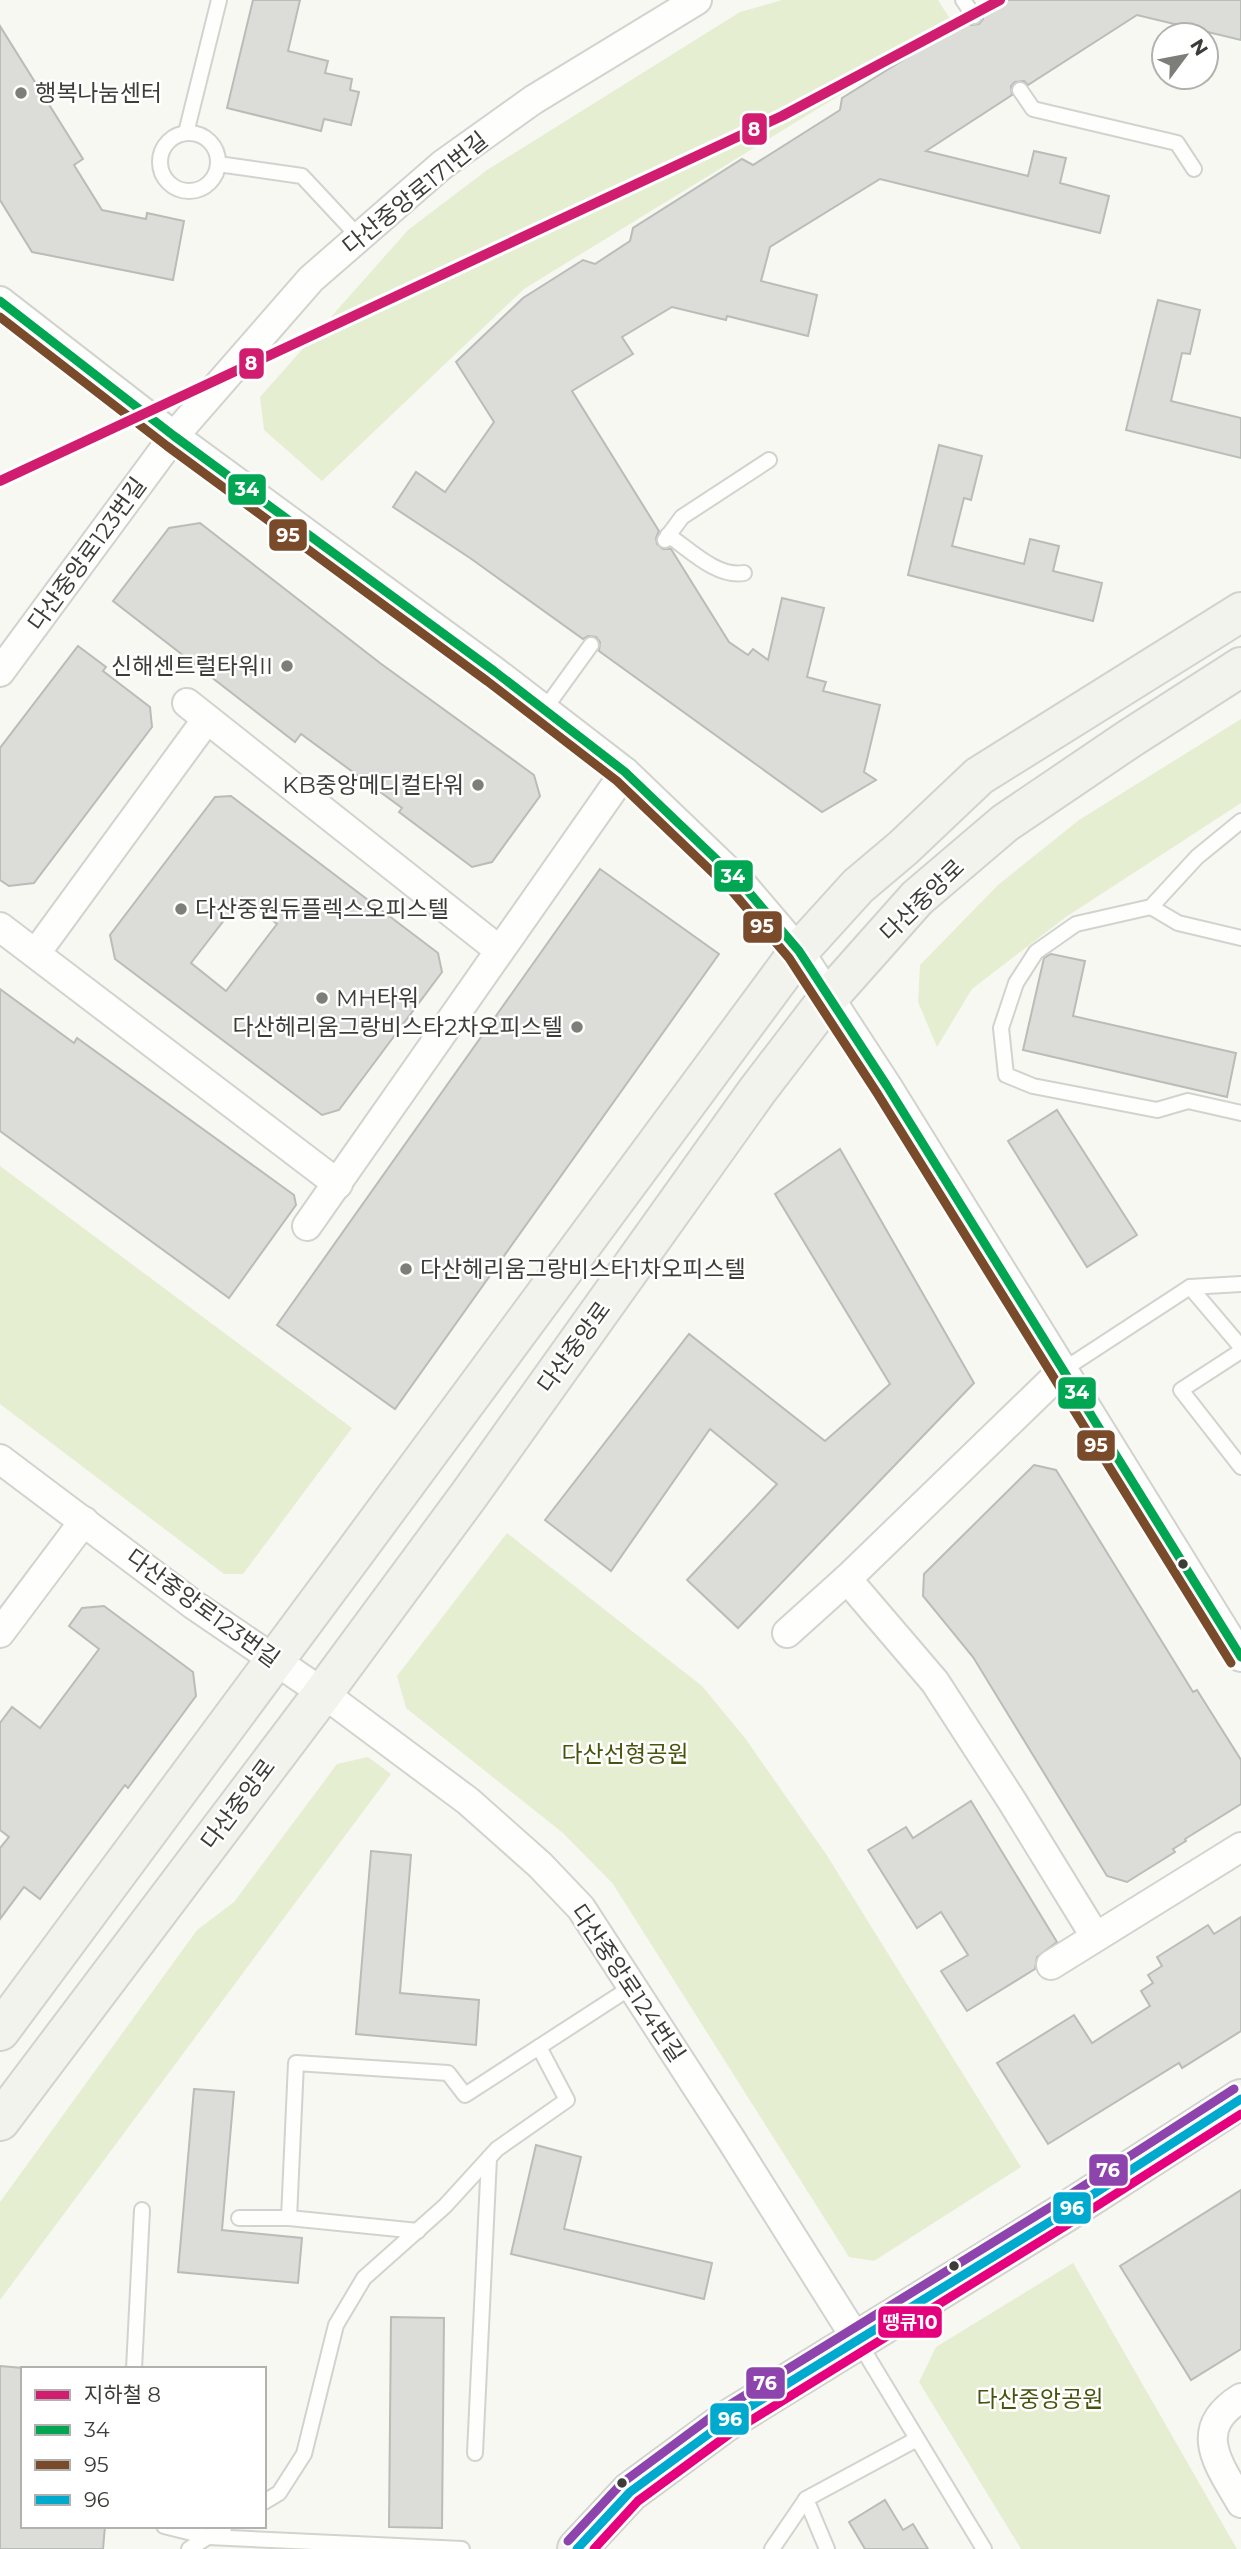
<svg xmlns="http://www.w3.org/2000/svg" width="1241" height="2549" viewBox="0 0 1241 2549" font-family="Montserrat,'Noto Sans KR',sans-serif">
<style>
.green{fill:#e6eed2}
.building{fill:#dcdcd8;stroke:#babcb7;stroke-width:2;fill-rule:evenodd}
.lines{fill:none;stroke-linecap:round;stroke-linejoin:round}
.lane-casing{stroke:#d2d3ce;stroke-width:18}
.street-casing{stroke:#d2d3ce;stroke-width:32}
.secondary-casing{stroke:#d2d3ce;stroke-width:42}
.lane{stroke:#fefefd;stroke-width:14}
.street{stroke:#fefefd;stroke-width:28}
.secondary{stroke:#f2f3ed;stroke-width:38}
.bus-1-casing{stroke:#fff;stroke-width:14}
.bus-2-casing{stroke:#fff;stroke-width:14}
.bus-3-casing{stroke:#fff;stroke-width:14}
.bus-4-casing{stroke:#fff;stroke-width:14}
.bus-5-casing{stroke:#fff;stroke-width:14}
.bus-1{stroke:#00a651;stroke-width:9}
.bus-2{stroke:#7a4b2a;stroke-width:9}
.bus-3{stroke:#00a9ce;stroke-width:9}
.bus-4{stroke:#e5007d;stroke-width:9}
.bus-5{stroke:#8e44ad;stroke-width:9}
.metro-1-casing{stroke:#fff;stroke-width:16}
.metro-1{stroke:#d11d70;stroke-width:10}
.poi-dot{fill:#7d7e79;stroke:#fff;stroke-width:2.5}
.bus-dot{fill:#3c3d38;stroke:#fff;stroke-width:2.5}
.labels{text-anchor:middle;stroke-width:5;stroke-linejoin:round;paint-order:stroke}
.poi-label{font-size:23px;fill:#3c3d38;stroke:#fff;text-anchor:start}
.street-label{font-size:23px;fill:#3c3d38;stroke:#fff}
.park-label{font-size:23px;fill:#48540c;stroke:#fff}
.line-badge{stroke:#fff;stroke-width:2.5}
.badge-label{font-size:19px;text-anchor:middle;font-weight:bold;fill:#fff}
</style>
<rect width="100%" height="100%" fill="#f7f8f2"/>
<!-- green -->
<g class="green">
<path d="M782,0H938L954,25L524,289L322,481L264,430L260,397L408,230L487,170L740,12Z"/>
<path d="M1241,719V803L1066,917L972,989L937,1047L918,1002L920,965L998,885L1079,820Z"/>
<path d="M0,1166L352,1428L243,1574H224L0,1404Z"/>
<path d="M507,1533L702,1686L745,1738L826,1854L1021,2167L874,2261L849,2257L613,1884L563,1833L406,1708L397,1676Z"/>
<path d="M368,1757L391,1774L0,2300V2202L197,1930L234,1902L337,1764Z"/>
<path d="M1073,2263L1237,2549H1021L919,2382L936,2347Z"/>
</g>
<!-- building -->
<g class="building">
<path d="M253,0H300L288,51L328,61L325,73L352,79L350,90L359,92L351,125L324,119L321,131L227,108Z"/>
<path d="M1000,0H1241V40L1137,15L1028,85L1024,81L1015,82L1011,86L1012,95L926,151L1028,176L1034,151L1066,158L1060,183L1109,196L1100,233L880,179L770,247L761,281L817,295L808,336L727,316L726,320L672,307L622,337L633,354L572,391L659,531L656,538L657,544L663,549H671L729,642L748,655L753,649L768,660L782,598L824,608L807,677L826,682L823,691L880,705L864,772L876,780L822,812L599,651L600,642L596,637L588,636L583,639L470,558L393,507L416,472L445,492L494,422L456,362L523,298L583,260L595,264L630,241L633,228L742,159L753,165L840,110L842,98L966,21L971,25L979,24L983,19L982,11Z"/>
<path d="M0,26L83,159L74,165L102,210L146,219L147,213L184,221L173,280L32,252L0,200Z"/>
<path d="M1158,300L1200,310L1190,354L1182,353L1171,401L1241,418V458L1126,430Z"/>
<path d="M939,445L982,456L971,500L964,498L952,546L1024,564L1030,539L1059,546L1053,571L1102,583L1093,621L908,575Z"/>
<path d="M200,523L380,663L534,775L540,796L492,862L472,867L399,812L402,808L301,734L295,742L113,601L169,528Z"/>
<path d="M78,646L106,667L103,671L150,707L152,727L34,883L9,886L0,880V748Z"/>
<path d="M231,796L438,953L442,972L339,1110L322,1115L115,959L110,935L215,797ZM242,897L277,924L226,991L191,963Z"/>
<path d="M600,869L719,954L395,1409L277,1325Z"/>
<path d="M1051,954L1085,961L1073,1016L1236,1053L1227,1097L1023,1050L1044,958Z"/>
<path d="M0,989L74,1043L77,1038L294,1195L296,1205L229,1298L0,1131Z"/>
<path d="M1057,1110L1137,1235L1087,1267L1008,1141Z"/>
<path d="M840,1149L974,1383L738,1628L687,1580L777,1484L710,1429L611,1571L545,1520L689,1334L825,1441L890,1384L775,1194Z"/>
<path d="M1034,1465L1056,1470L1193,1692L1197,1690L1241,1760V1804L1185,1839L1186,1841L1173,1849L1175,1852L1127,1882L1107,1876L973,1657L923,1596L924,1574Z"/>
<path d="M104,1606L193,1672L196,1696L128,1788L125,1785L40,1899L24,1887L0,1919V1848L9,1837L0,1830V1723L12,1707L40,1728L99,1649L69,1626L82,1608Z"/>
<path d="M971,1801L1057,1942L1037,1957L1035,1969L967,2011L941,1971L968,1955L941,1912L917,1928L868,1850L906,1827L913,1838Z"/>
<path d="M371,1851L411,1855L400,1993L479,2000L476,2045L356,2034Z"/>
<path d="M1241,1917V2031L1182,2068L1179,2063L1048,2144L997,2063L1074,2015L1092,2043L1150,2006L1141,1991L1153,1983L1148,1975L1162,1966L1157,1957L1208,1925L1214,1934Z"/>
<path d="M194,2089L234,2092L222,2230L302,2238L298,2283L178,2272Z"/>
<path d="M536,2145L581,2157L564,2229L712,2263L704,2299L511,2254Z"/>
<path d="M1241,2190V2349L1191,2380L1120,2266Z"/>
<path d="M391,2317L444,2318L442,2528L389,2527Z"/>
<path d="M0,2366L23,2368V2526H105L103,2549H0Z"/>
<path d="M885,2500L903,2530L913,2524L928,2549H865L849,2522Z"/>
</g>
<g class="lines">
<!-- lane casing -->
<g class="lane-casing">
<g id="lane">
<path d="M963,0L974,16"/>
<path d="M1020,90L1033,109L1177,143L1194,169"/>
<path d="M186,133L219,0"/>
<circle cx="189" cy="162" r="29"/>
<path d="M218,164L302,176L358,236"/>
<path d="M668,535C689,549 717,578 744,573"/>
<path d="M665,540L682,517L769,460"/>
<path d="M544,710L591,645"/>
<path d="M1241,821L1197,857L1151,907L1076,924L1036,952L1016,983L1001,1028L1006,1075L1033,1086L1157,1110L1188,1101L1241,1113"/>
<path d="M1151,907L1178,923L1241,938"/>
<path d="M1190,1287L1241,1347"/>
<path d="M1241,1351L1181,1390L1241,1467"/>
<path d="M1063,1370L1190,1287L1241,1284"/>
<path d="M239,2218H289L418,2231"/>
<path d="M289,2218L296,2063L448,2073L465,2095L633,1986"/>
<path d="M858,2341L984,2549"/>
<path d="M134,2369L142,2210"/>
<path d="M475,2453L489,2158"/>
<path d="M806,2499L827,2549"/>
<path d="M264,2502L279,2493L304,2454L336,2325L364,2278L445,2206L497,2149L567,2100L539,2047"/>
<path d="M164,2526L208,2537L462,2549"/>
<path d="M189,2549L225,2526"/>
<path d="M772,2549L806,2499L917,2439"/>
</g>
</g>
<!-- street casing -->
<g class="street-casing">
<g id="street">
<path d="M0,301L174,436L494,671L625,772L741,883L799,951L887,1086L1241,1657"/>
<path d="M0,672L174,436L311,279L442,165L533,100L697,0"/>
<path d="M187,703L499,950"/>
<path d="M0,927L338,1184"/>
<path d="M36,953L207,719"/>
<path d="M307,1226L625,772"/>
<path d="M0,1459L194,1605L323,1693L468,1801L540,1865L581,1908L732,2141L857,2340"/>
<path d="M847,1579L935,1682L1012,1801L1095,1936"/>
<path d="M0,1633L84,1521"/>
<path d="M787,1633L847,1579L1063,1370"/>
<path d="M1051,1965L1241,1847"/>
<path d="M1241,2398C1191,2429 1218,2463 1241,2503"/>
</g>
</g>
<!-- secondary casing -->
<g class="secondary-casing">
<g id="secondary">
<path d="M0,2031C268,1672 532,1311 799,951L858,886L903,848L979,776L1241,612"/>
<path d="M0,2121L323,1693L469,1495L757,1091L829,997L917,898L1005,823L1129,739L1241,667"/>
<path d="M577,2549L630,2492L725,2422L1064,2213L1241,2099"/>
</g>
</g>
<!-- lane -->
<use href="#lane" class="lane"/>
<!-- street -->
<use href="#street" class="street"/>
<!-- secondary -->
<use href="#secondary" class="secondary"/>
<!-- bus-1 casing -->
<g class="bus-1-casing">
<path id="bus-1" d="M0,301L174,436L494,671L625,772L741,883L799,951L887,1086L1241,1657"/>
</g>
<!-- bus-2 casing -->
<g class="bus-2-casing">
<path id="bus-2" d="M0,317L167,446L487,681L617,781L732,891L789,958L877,1093L1231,1663"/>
</g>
<!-- bus-3 casing -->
<g class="bus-3-casing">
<path id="bus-3" d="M577,2549L630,2492L725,2422L1064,2213L1241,2099"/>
</g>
<!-- bus-4 casing -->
<g class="bus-4-casing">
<path id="bus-4" d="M594,2549L638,2501L732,2432L1070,2223L1241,2114"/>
</g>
<!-- bus-5 casing -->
<g class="bus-5-casing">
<path id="bus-5" d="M568,2541L622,2483L718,2412L1057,2203L1234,2089"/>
</g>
<!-- bus-1 -->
<use href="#bus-1" class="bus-1"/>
<!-- bus-2 -->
<use href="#bus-2" class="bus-2"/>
<!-- bus-3 -->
<use href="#bus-3" class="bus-3"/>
<!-- bus-4 -->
<use href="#bus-4" class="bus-4"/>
<!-- bus-5 -->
<use href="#bus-5" class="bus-5"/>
<!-- metro-1 casing -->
<g class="metro-1-casing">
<path id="metro-1" d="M0,481L782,116L1000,0"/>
</g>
<!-- metro-1 -->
<use href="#metro-1" class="metro-1"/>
</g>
<!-- markers -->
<g class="poi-dot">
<circle cx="21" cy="93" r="7"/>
<circle cx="287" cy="666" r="7"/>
<circle cx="478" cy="785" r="7"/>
<circle cx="181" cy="909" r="7"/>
<circle cx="322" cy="998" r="7"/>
<circle cx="577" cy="1027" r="7"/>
<circle cx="406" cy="1269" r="7"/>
</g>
<g class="bus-dot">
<circle cx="1183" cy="1564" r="6"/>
<circle cx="954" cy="2266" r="6"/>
<circle cx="622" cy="2483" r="6"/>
</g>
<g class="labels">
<!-- poi labels -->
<g class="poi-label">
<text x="35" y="101">행복나눔센터</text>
<text x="273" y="674" text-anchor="end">신해센트럴타워II</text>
<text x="464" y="793" text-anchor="end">KB중앙메디컬타워</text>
<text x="195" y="917">다산중원듀플렉스오피스텔</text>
<text x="336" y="1006">MH타워</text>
<text x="563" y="1035" text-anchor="end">다산헤리움그랑비스타2차오피스텔</text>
<text x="420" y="1277">다산헤리움그랑비스타1차오피스텔</text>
</g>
<!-- street labels -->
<g class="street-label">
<text transform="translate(415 193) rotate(-39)" y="8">다산중앙로171번길</text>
<text transform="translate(87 554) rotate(-54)" y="8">다산중앙로123번길</text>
<text transform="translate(922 900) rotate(-44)" y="8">다산중앙로</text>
<text transform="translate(574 1347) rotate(-54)" y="8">다산중앙로</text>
<text transform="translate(203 1608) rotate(36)" y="8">다산중앙로123번길</text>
<text transform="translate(238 1804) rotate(-53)" y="8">다산중앙로</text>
<text transform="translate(628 1983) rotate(56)" y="8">다산중앙로124번길</text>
</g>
<!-- park labels -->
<g class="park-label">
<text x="625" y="1762">다산선형공원</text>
<text x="1040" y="2407">다산중앙공원</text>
</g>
</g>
<g class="line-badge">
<rect x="741" y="112" width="27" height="34" rx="7" fill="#d11d70"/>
<rect x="238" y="347" width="27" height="33" rx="7" fill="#d11d70"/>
<rect x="227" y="473" width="40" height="33" rx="7" fill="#00a651"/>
<rect x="268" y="518" width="40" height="34" rx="7" fill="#7a4b2a"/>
<rect x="713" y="859" width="41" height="34" rx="7" fill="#00a651"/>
<rect x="742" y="910" width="41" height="34" rx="7" fill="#7a4b2a"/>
<rect x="1057" y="1376" width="40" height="34" rx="7" fill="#00a651"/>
<rect x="1076" y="1429" width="40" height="33" rx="7" fill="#7a4b2a"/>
<rect x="1088" y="2153" width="41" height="34" rx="7" fill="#8e44ad"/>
<rect x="1052" y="2191" width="40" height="34" rx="7" fill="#00a9ce"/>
<rect x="877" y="2305" width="66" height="34" rx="7" fill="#e5007d"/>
<rect x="745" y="2366" width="41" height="34" rx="7" fill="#8e44ad"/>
<rect x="709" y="2402" width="41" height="34" rx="7" fill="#00a9ce"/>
</g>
<g class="badge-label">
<text x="754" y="136">8</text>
<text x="251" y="370">8</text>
<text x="247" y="496">34</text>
<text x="288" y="542">95</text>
<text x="733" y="883">34</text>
<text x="762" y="933">95</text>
<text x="1077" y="1399">34</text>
<text x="1096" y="1452">95</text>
<text x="1108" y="2177">76</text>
<text x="1072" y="2215">96</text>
<text x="910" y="2329">땡큐10</text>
<text x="765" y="2390">76</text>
<text x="730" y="2426">96</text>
</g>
<!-- legend -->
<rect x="21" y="2367" width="245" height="161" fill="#ffffff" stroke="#b1b1af" stroke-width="2"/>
<rect x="35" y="2390" width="35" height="10" fill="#d11d70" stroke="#b1b1af" stroke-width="2"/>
<text x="84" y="2402" font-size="21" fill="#3c3d38">지하철 8</text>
<rect x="35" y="2425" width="35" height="10" fill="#00a651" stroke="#b1b1af" stroke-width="2"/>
<text x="84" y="2437" font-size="21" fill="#3c3d38">34</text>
<rect x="35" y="2460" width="35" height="10" fill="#7a4b2a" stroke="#b1b1af" stroke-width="2"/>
<text x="84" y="2472" font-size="21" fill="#3c3d38">95</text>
<rect x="35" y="2495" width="35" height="10" fill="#00a9ce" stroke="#b1b1af" stroke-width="2"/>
<text x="84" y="2507" font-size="21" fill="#3c3d38">96</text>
<!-- north arrow -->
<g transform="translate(1185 56) rotate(58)"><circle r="33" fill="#ffffff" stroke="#b1b1af" stroke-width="2"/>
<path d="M0-5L12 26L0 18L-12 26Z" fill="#7d7e79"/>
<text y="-10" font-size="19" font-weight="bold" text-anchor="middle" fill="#3c3d38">N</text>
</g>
</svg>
